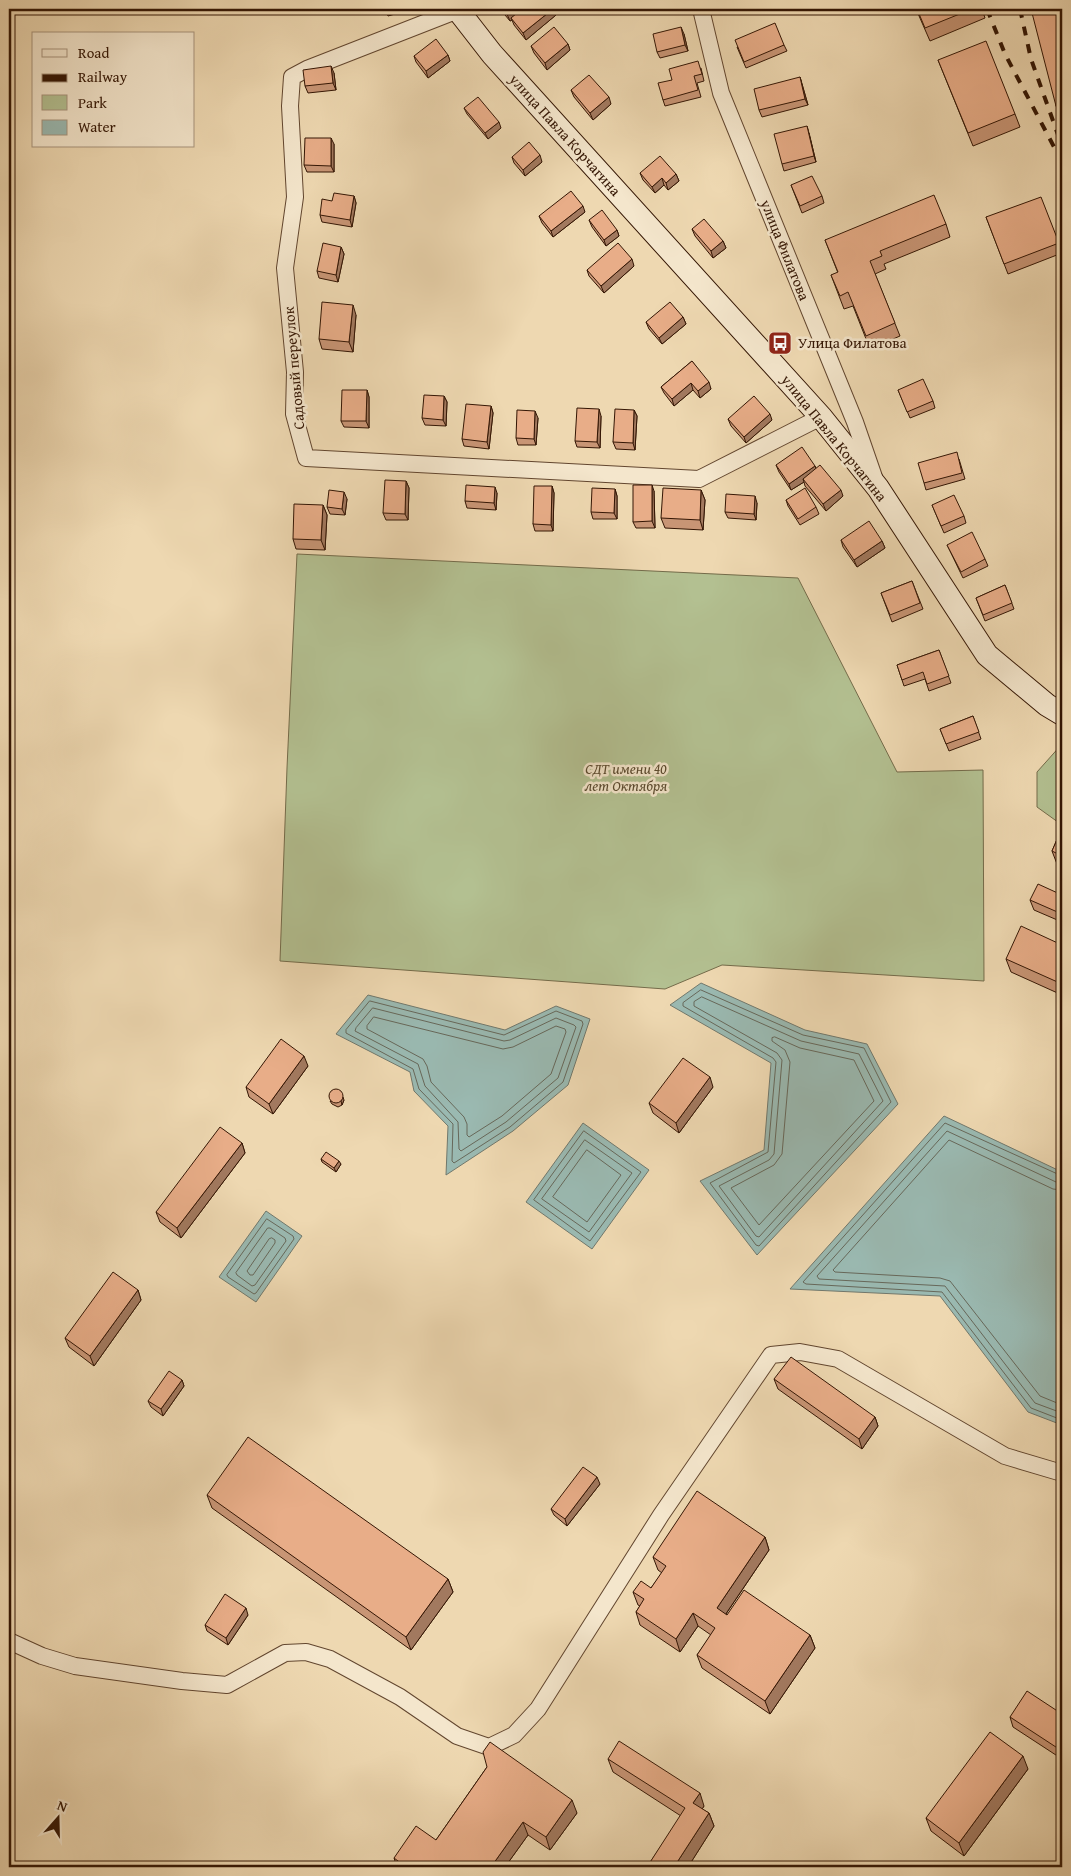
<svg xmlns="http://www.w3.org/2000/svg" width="1071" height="1876" viewBox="0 0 1071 1876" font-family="'Gentium Book Plus',serif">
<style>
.green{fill:#b3c091;stroke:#746b4a}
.water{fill:#9ab9b1;stroke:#71786c}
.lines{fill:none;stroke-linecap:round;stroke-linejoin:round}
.shore{stroke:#67685a;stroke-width:1}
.street-casing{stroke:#62462f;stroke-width:18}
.secondary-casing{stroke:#341604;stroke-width:24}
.street{stroke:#f4e6cc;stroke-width:16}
.secondary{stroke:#f4e6cc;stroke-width:22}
.rail{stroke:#341604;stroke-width:4;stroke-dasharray:9 9;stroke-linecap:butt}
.wall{fill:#c89575;stroke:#341604}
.shaded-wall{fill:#a2795f;stroke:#341604}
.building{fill:#e8ad88;stroke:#341604}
.labels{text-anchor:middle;stroke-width:5;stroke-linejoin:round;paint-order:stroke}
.street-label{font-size:15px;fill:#341604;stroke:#f4e6cc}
.poi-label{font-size:15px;fill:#341604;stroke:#f4e6cc;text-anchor:start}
.park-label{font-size:15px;font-style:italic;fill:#5a492e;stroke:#f4e6cc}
</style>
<rect width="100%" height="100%" fill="#eed8b1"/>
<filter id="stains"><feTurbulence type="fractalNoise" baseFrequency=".004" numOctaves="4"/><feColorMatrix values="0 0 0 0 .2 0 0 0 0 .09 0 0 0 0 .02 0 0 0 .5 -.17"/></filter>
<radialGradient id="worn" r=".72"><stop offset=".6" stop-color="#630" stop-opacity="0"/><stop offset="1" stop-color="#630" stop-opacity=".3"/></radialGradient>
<!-- green -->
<g class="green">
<path d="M297,554L798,578L897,772L983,770L984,981L722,965L665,989L280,961L287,768Z"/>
<path d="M1062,744V825L1037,807V772Z"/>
</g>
<!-- water -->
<g class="water">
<path d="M701,983L805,1030L867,1044L898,1104L757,1255L700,1181L764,1150L771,1063L670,1005Z"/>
<path d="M368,995L505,1030L556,1006L590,1019L568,1085L513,1131L446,1175L448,1126L414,1091L410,1072L336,1034Z"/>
<path d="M944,1116L1062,1172V1425L1028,1412L940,1296L790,1289Z"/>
<path d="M583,1123L649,1170L592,1249L526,1202Z"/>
<path d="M266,1211L302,1236L256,1302L219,1277Z"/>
</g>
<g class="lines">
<!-- shore -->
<g class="shore">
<path d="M701,990L803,1035L864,1048L891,1102L759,1246L756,1245L710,1183L768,1152L776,1062L773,1058L683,1006V1003Z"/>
<path d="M702,997L801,1041L859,1054L883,1101L759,1237L756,1236L719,1186L769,1160L774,1154L782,1060L777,1053L694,1006V1002Z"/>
<path d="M370,1001L504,1035L556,1011L582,1021L583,1024L563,1082L510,1127L454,1163L452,1161L453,1124L419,1089L413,1069L346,1033V1030Z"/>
<path d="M373,1008L504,1041L510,1040L556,1018L574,1025L576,1027L558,1078L506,1122L461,1151L459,1149L458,1122L425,1086L418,1064L355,1031L356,1028Z"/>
<path d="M374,1017L503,1049L513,1047L556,1026L565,1029L566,1032L551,1074L502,1116L469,1137L467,1135V1124L464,1117L431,1082L427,1066L423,1059L367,1029V1026Z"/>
<path d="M775,1037L800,1048L854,1060L874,1101L759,1225L731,1188L774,1165L782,1154L790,1062L785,1050L772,1041V1038Z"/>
<path d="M584,1131L641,1172L590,1241L534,1200Z"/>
<path d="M585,1140L632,1173L589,1232L542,1199Z"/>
<path d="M587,1150L621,1175L587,1222L553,1197Z"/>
<path d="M1062,1176L945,1123L803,1282L806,1284L942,1292L1031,1408L1062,1420"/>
<path d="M1062,1183L1056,1182L947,1131L817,1276L819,1279L945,1286L1035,1403L1062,1413"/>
<path d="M1062,1190L1053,1189L949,1140L833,1270L835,1272L940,1278L950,1281L1040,1396L1062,1405"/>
<path d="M267,1219L293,1236L294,1239L256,1293L254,1294L228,1277L227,1275Z"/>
<path d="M268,1228H270L285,1238L286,1241L255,1285L252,1286L237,1275L236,1273Z"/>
<path d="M272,1238L275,1240V1243L253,1275H250L247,1271L269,1239Z"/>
</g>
<!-- street casing -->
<g class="street-casing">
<g id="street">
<path d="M701,9L721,93L855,422L874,477"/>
<path d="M458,10L307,69L292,77L290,106L295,197L285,268L295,372L294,414L306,458L699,479L821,417"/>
<path d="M9,1641L42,1656L75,1666L182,1681L227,1685L285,1653L306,1652L330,1659L400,1697L457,1736L489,1747L514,1735L538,1709L661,1515L771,1355L800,1352L838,1359L1005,1456L1062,1473"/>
</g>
</g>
<!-- secondary casing -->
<g class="secondary-casing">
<path id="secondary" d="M457,9L492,54L821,417L878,488L987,655L1047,705L1062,714"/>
</g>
<!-- street -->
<use href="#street" class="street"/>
<!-- secondary -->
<use href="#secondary" class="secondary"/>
<!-- rail -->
<g class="rail">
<path d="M987,9L1005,54L1062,162"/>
<path d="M1020,9L1031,59L1062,146"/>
</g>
</g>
<!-- wall -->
<g class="wall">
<path d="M385,9H409V10L388,16Z"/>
<path d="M500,9H554L556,15L526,40L514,25L512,20L510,21Z"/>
<path d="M916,9H982L985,18L930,41Z"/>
<path d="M1062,9V119H1061L1056,106Z"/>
<path d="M684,34L688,51L660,58L657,52Z"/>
<path d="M568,44L570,50L547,70L534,53L531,46Z"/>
<path d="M784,45L787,51L746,68L737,47Z"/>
<path d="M448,55L450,61L428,78L416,62L414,56Z"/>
<path d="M938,60L1015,114L1020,127L973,146Z"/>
<path d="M701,68L704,81L697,83L701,97L665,106L663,100L672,80Z"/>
<path d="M334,73L336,90L308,93L305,86Z"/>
<path d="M800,77L808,105L762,117L759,110Z"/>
<path d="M571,90L611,104L593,120L574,97Z"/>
<path d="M464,108L501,128L488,139L467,114Z"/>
<path d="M809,133L816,162L784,171L782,164Z"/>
<path d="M334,144V172H307L304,165Z"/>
<path d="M512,157L542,162L525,176L514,163Z"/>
<path d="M640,173L676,174L679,181L668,190L664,185L655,193L643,180Z"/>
<path d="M791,185L822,196L824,203L802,213Z"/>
<path d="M354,196L356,203L352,227L322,222L320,215L332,201Z"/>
<path d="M585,212L553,237L542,223L539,216Z"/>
<path d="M986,217L1059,243L1062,253L1008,274Z"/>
<path d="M589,220L617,230L619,236L606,246L592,227Z"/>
<path d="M946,224L950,237L884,264L886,269L875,274L900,336L870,349L853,306L844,309L831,275L838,273L825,240Z"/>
<path d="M692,229L723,241L726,248L713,258L695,236Z"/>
<path d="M341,247L344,254L338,282L319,278L317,271Z"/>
<path d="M634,266L604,293L589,276L587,270Z"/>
<path d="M356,315L353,352L322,349L319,339Z"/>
<path d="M683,317L686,324L662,344L649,329L646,322Z"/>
<path d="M692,361L711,389L700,398L693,390L674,406L664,393L661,387Z"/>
<path d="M367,390L369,397V428L344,427L341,421Z"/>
<path d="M898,390L933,401L935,408L910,418Z"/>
<path d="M444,396L447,402L446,426L425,425L422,418Z"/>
<path d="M491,406L493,413L489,449L464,446L462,439Z"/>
<path d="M634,410L637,416L635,450L616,449L613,442Z"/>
<path d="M601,416L600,448L577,447L575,441Z"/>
<path d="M538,418L536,445H518L516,438Z"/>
<path d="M728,419L772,420L746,443L731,426Z"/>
<path d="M959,459L965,479L926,490L924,483Z"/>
<path d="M776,465L815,466L816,468L843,496L826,511L805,486L804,482L791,490L779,472Z"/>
<path d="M406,481L409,488L408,520H386L383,513Z"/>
<path d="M552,486L554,493L553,531H535L533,524Z"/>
<path d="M615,489L617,496V519H593L591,512Z"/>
<path d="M701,490L705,500L703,530L665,528L661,518Z"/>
<path d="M654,491L655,528H636L633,522Z"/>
<path d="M497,493L496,510L467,508L465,501Z"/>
<path d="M347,499L345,515L330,514L327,507Z"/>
<path d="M786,500L816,507L819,514L800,525L788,506Z"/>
<path d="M757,503L756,520L728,518L725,512Z"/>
<path d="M323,505L327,515L325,550L296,549L293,539Z"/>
<path d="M932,505L964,516L966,523L944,533Z"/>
<path d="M841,540L882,541L885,548L857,567L843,547Z"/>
<path d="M947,545L985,559L988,566L963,578L950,551Z"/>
<path d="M912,581L923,609L892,622L881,593Z"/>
<path d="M1005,585L1014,609L985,621L976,598Z"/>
<path d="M939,650L951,683L929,691L925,679L904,686L897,665Z"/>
<path d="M973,716L981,739L949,751L940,729Z"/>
<path d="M1062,828V867L1057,864L1052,851Z"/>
<path d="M1062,895V922L1034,910L1030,900Z"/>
<path d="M1062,945V995L1011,972L1006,959Z"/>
<path d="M308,1066L273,1114L249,1097L246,1087Z"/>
<path d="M713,1087L679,1133L653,1113L649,1103Z"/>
<path d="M344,1100L342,1105L338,1107L332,1104L330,1101Z"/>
<path d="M242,1143L245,1153L181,1238L160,1222L156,1212Z"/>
<path d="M321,1159L341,1164L336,1172L322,1162Z"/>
<path d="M138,1290L141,1300L94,1366L69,1347L65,1338Z"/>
<path d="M774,1379L875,1417L878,1426L862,1449L778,1389Z"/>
<path d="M182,1380L184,1386L163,1416L151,1407L148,1401Z"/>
<path d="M600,1484L567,1526L554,1515L551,1509Z"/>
<path d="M207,1495L448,1579L453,1592L411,1650L212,1508Z"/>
<path d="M765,1537L769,1550L726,1614L810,1635L815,1648L770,1714L702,1668L697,1655L711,1635L698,1626L680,1652L640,1625L636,1612L640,1606L638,1605L633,1592L651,1588L662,1573L658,1570L653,1557Z"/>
<path d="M248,1615L228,1645L207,1631L205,1625Z"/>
<path d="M1062,1714V1759L1013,1727L1010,1717Z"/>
<path d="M608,1759L704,1806L702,1809L709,1813L714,1826L688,1867H647L681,1816L613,1772Z"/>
<path d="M487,1767L577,1813L550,1850L528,1835L505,1867H397L394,1858L436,1840Z"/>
<path d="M1028,1769L964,1856L931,1831L926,1818Z"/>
</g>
<!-- shaded-wall -->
<g class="shaded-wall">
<path d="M510,9H526L511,18L512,20L510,21L506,12Z"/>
<path d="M553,9H554L556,15L526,40L523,33Z"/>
<path d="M681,27L684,34L688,51L685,45Z"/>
<path d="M568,44L570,50L547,70L545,63Z"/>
<path d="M448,55L450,61L428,78L426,71Z"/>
<path d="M331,66L334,73L336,90L333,83Z"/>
<path d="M800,77L808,105L805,99Z"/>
<path d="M609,97L611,104L593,120L590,113Z"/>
<path d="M499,122L501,128L488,139L485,133Z"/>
<path d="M807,126L809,133L816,162L814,156Z"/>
<path d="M331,138L334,144V172L331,166Z"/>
<path d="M540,155L542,162L525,176L523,170Z"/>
<path d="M676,174L679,181L668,190L666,183Z"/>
<path d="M662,178L664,185L655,193L652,187Z"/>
<path d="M354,196L356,203L352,227L350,220Z"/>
<path d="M583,206L585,212L553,237L551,231Z"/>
<path d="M617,230L619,236L606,246L604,240Z"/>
<path d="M723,241L726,248L713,258L711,251Z"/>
<path d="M341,247L344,254L338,282L336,275Z"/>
<path d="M632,259L634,266L604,293L601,286Z"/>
<path d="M353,305L356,315L353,352L349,342Z"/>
<path d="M683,317L686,324L662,344L659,338Z"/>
<path d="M709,382L711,389L700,398L698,391Z"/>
<path d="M691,383L693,390L674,406L672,399Z"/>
<path d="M367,390L369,397V428L366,421Z"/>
<path d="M444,396L447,402L446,426L443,420Z"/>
<path d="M491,406L493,413L489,449L487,442Z"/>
<path d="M599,409L601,416L600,448L597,442Z"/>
<path d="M634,410L637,416L635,450L633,443Z"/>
<path d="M535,411L538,418L536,445L534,439Z"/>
<path d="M770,414L772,420L746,443L744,437Z"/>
<path d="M815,466L817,472L803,479L804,482L791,490L789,484Z"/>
<path d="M406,481L409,488L408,520L405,514Z"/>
<path d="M652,485L654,491L655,528L652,521Z"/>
<path d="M552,486L554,493L553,531L551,525Z"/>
<path d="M495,487L497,493L496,510L494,503Z"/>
<path d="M615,489L617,496V519L614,513Z"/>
<path d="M701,490L705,500L703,530L700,520Z"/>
<path d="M841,490L843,496L826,511L823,504Z"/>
<path d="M344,492L347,499L345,515L342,509Z"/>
<path d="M755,496L757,503L756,520L754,514Z"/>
<path d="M323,505L327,515L325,550L321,540Z"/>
<path d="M882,541L885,548L857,567L854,560Z"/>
<path d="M304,1056L308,1066L273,1114L269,1104Z"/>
<path d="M710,1077L713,1087L679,1133L676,1123Z"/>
<path d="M343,1097L344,1100L342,1105L341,1101Z"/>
<path d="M242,1143L245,1153L181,1238L177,1228Z"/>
<path d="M339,1161L341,1164L336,1172L334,1168Z"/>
<path d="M138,1290L141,1300L94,1366L90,1356Z"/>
<path d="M182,1380L184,1386L163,1416L161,1409Z"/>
<path d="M875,1417L878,1426L862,1449L859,1439Z"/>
<path d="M597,1477L600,1484L567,1526L565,1519Z"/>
<path d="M765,1537L769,1550L721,1621L717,1608Z"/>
<path d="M448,1579L453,1592L411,1650L406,1637Z"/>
<path d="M246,1608L248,1615L228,1645L226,1638Z"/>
<path d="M693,1613L698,1626L680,1652L676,1639Z"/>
<path d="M810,1635L815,1648L770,1714L765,1701Z"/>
<path d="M1023,1756L1028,1769L964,1856L959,1843Z"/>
<path d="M700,1793L704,1806L698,1816L693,1803Z"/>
<path d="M572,1800L577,1813L550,1850L546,1837Z"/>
<path d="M709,1813L714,1826L688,1867H674Z"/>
<path d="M523,1822L528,1835L505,1867H491Z"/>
</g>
<!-- building -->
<g class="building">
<path d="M504,9H510L506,12Z"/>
<path d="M522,9H553L523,33L511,18Z"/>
<path d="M917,9H972L925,28Z"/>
<path d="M1031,9H1062V105L1056,106Z"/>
<path d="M775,23L784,45L744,62L735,40Z"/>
<path d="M554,27L568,44L545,63L531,46Z"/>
<path d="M681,27L685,45L657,52L653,34Z"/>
<path d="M436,39L448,55L426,71L414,56Z"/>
<path d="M986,41L1015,114L968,133L938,60Z"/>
<path d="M698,61L702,74L694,76L698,90L663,100L658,83L672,80L669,69Z"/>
<path d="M331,66L333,83L305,86L303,70Z"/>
<path d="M589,75L609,97L590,113L571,90Z"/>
<path d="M800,77L805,99L759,110L754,89Z"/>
<path d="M478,97L499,122L485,133L464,108Z"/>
<path d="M807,126L814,156L782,164L774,134Z"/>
<path d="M305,138H331V166L304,165Z"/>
<path d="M529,142L540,155L523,170L512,157Z"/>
<path d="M660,156L676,174L666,183L662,178L652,187L640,173Z"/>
<path d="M812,176L822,196L800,206L791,185Z"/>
<path d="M571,191L583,206L551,231L539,216Z"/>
<path d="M334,193L354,196L350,220L320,215L322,199L332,201Z"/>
<path d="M934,195L946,224L880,251L882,256L870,261L895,323L866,336L848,292L840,296L831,275L838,272L825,240Z"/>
<path d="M1041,197L1059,243L1004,264L986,217Z"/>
<path d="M602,210L617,230L604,240L589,220Z"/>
<path d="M704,219L723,241L711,251L692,229Z"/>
<path d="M323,243L341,247L336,275L317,271Z"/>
<path d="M618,243L632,259L601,286L587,270Z"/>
<path d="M322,302L353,305L349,342L319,339Z"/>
<path d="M670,302L683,317L659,338L646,322Z"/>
<path d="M692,361L709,382L698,391L691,383L672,399L661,387Z"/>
<path d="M923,379L933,401L907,412L898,390Z"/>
<path d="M342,390H367L366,421H341Z"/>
<path d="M424,395L444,396L443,420L422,418Z"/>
<path d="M754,396L770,414L744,437L728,419Z"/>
<path d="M466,404L491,406L487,442L462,439Z"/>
<path d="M577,408L599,409L597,442L575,441Z"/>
<path d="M615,409L634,410L633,443L613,442Z"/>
<path d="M517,410L535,411L534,439L516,438Z"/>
<path d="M802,447L815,466L789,484L776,465Z"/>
<path d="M957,452L962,473L924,483L918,463Z"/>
<path d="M820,465L841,490L823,504L803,479Z"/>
<path d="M385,480L406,481L405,514L383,513Z"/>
<path d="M466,485L495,487L494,503L465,501Z"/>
<path d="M633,485H652V521L633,522Z"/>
<path d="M534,486H552L551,525L533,524Z"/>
<path d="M592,488L615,489L614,513L591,512Z"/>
<path d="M663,488L701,490L700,520L661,518Z"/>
<path d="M805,488L816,507L798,519L786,500Z"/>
<path d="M329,490L344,492L342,509L327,507Z"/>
<path d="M726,494L755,496L754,514L725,512Z"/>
<path d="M954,495L964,516L941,526L932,505Z"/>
<path d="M294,504L323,505L321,540L293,539Z"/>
<path d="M869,521L882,541L854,560L841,540Z"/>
<path d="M972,532L985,559L961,572L947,545Z"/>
<path d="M912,581L920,603L890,615L881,593Z"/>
<path d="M1005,585L1012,603L983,615L976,598Z"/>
<path d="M939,650L949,676L927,684L923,672L902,680L897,665Z"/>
<path d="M973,716L979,732L946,744L940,729Z"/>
<path d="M1062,828V856L1052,851Z"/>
<path d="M1038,884L1062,895V914L1030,900Z"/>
<path d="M1021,926L1062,945V984L1006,959Z"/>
<path d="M281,1039L304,1056L269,1104L246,1087Z"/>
<path d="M683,1058L710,1077L676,1123L649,1103Z"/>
<circle cx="336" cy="1096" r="7"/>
<path d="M220,1127L242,1143L177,1228L156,1212Z"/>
<path d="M326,1152L339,1161L334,1168L321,1159Z"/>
<path d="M113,1272L138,1290L90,1356L65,1338Z"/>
<path d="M791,1357L875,1417L859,1439L774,1379Z"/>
<path d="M169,1371L182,1380L161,1409L148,1401Z"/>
<path d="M248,1437L448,1579L406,1637L207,1495Z"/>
<path d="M583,1467L597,1477L565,1519L551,1509Z"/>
<path d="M697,1491L765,1537L717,1608L727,1615L744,1590L810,1635L765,1701L697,1655L715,1628L693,1613L676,1639L636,1612L644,1599L633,1592L641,1581L651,1588L666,1566L653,1557Z"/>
<path d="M225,1594L246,1608L226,1638L205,1625Z"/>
<path d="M1027,1691L1062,1714V1751L1010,1717Z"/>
<path d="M990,1732L1023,1756L959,1843L926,1818Z"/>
<path d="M619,1741L700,1793L693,1803L709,1813L674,1867H647L685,1808L608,1759Z"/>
<path d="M490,1742L572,1800L546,1837L523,1822L491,1867H467L464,1865L463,1867H406L394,1858L416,1826L436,1840L487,1767L483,1752Z"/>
<path d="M1062,1860V1867H1057Z"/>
</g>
<!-- icons -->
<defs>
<g id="bus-square" transform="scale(1.25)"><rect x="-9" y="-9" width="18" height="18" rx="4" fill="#8f2418" stroke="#f4e6cc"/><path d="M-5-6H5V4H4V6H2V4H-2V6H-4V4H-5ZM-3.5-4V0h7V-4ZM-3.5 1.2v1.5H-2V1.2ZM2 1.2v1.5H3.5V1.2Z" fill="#fff"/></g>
</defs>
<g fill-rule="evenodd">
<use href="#bus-square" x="780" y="343"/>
</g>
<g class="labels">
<!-- street labels -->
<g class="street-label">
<text transform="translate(565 135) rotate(48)" y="5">улица Павла Корчагина</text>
<text transform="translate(785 250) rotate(68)" y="5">улица Филатова</text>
<text transform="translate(294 368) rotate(-95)" y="5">Садовый переулок</text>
<text transform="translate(834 438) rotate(51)" y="5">улица Павла Корчагина</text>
</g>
<!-- poi labels -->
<g class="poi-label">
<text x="798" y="348">Улица Филатова</text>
</g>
<!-- park labels -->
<g class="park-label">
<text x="626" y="774">СДТ имени 40<tspan x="626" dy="17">лет Октября</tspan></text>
</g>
</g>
<!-- margin -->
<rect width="1071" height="1876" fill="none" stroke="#eed8b1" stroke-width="30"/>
<rect x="10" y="10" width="1051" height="1856" fill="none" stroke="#341604" stroke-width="2.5"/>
<rect x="15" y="15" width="1041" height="1846" fill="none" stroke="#341604"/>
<!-- legend -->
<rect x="32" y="32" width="162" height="115" fill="#f4e6cc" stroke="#a7937c"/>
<rect x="42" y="49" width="25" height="8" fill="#f4e6cc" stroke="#a7937c"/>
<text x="78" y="58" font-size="15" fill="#341604">Road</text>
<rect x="42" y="74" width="25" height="8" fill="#341604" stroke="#a7937c"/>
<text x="78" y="82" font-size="15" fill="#341604">Railway</text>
<rect x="42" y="95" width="25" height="15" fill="#b3c091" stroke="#a7937c"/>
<text x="78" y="108" font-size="15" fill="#341604">Park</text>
<rect x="42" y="120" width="25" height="15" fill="#9ab9b1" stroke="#a7937c"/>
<text x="78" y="132" font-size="15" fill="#341604">Water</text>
<!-- north arrow -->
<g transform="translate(58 1818) rotate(20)" stroke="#f4e6cc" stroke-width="4" paint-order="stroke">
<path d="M0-4L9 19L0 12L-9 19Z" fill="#341604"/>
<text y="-8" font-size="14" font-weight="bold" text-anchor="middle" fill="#341604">N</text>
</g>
<rect width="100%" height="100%" filter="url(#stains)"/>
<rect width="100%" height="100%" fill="url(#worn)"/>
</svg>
